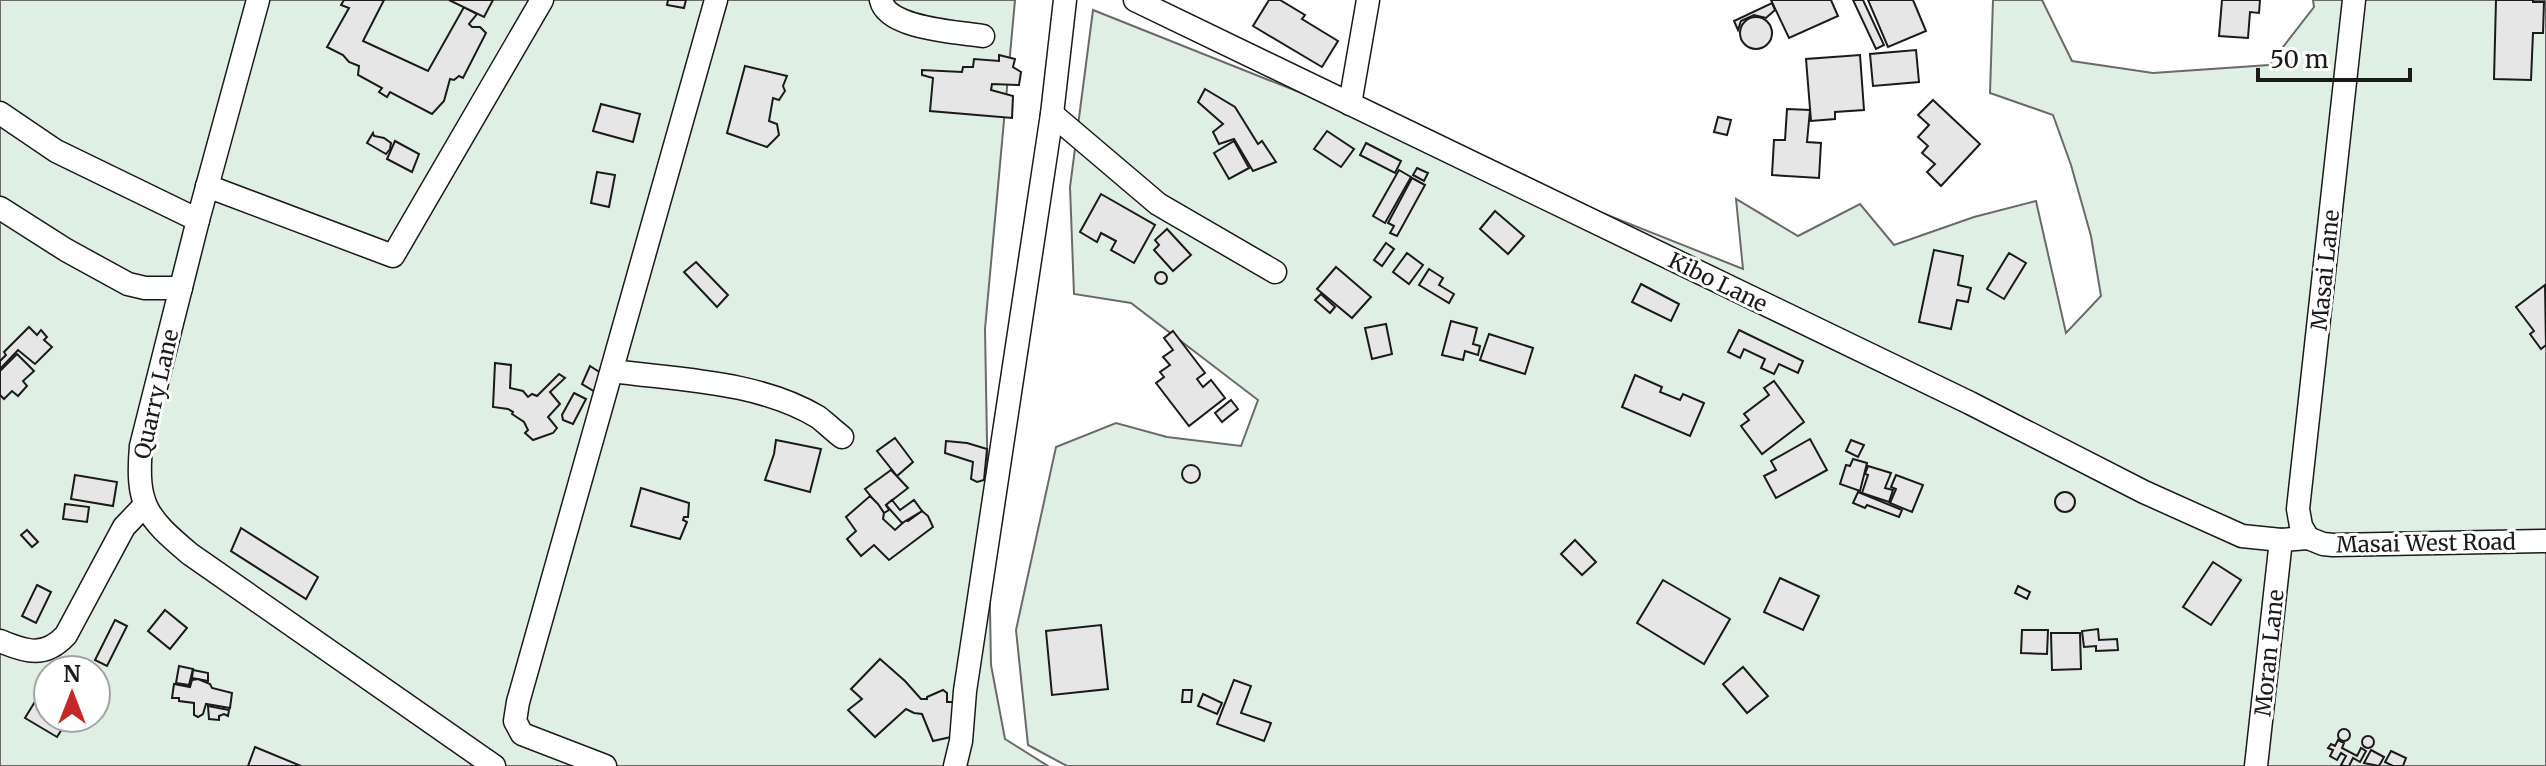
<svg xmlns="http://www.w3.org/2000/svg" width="2546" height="766" viewBox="0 0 2546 766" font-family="Merriweather,serif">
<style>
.green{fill:#e0efe3;stroke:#6a6a6a;stroke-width:2;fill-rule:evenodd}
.building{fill:#e6e6e6;stroke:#1a1a1a;stroke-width:2}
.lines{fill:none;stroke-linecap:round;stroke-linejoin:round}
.minor-casing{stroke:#1a1a1a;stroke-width:25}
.minor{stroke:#fff;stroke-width:22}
.labels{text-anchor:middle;stroke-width:6;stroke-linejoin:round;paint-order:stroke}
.street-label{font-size:22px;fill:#1a1a1a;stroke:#fff}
</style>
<rect width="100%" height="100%" fill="#fff"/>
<!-- green -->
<g class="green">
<path d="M0,0H1015L985,329L991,665L1005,739L1048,766H0ZM48,670H96V718H48Z"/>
<path d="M1993,0H2042L2072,61L2153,73L2269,65L2314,7L2313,0H2546V766H1067L1028,745L1016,630L1056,447L1116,423L1167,437L1241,446L1258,400L1131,303L1074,294L1070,187L1093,10L1743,269L1736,199L1798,236L1860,204L1894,245L1974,217L2036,201L2066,333L2101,296L2091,236L2071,165L2053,115L1990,93Z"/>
</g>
<!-- building -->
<g class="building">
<path d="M344,0H384L363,41L428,71L464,7L477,14L469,24L472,27H480L486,33L463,78L459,76L454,80L450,79L444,101L432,114L390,92L387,97L379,92L382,88L358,75L359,66L349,62L343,55L327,47L349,8L341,5Z"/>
<path d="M449,0H493L484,17Z"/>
<path d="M668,0H686L684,8L667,5Z"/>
<path d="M1269,0H1280L1305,15L1302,19L1338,41L1322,67L1253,26Z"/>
<path d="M1771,0H1831L1838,16L1789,38Z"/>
<path d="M1853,0H1863L1884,45L1876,49Z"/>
<path d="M1868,0H1913L1926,31L1888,47Z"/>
<path d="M2222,0H2260L2259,13L2250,12L2248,38L2219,36Z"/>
<path d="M2496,0H2533V2H2544L2543,33H2533L2531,80L2494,79Z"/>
<path d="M1772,3L1775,10L1766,18L1754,15L1741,21L1738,30L1734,21Z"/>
<circle cx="1756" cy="33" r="16"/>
<path d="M1916,50L1919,82L1873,86L1870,54Z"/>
<path d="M999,55L1015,59L1013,67L1021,72L1019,85L992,84L991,90L1013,96L1012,118L930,111L933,78L922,75V70L962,72L963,67H973L974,59L999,61Z"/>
<path d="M1860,55L1864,110L1835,112V119L1811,121L1806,59Z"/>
<path d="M745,66L787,76L783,86L785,91L779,100L773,98L769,121L777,124L779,135L767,147L727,133Z"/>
<path d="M1205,89L1235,107L1258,144L1262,141L1276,162L1253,171L1234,139L1219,144L1213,132L1223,124L1198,102Z"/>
<path d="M1933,100L1980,144L1941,186L1927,172L1935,164L1922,153L1928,146L1918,137L1929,125L1918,115Z"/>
<path d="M601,104L640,114L633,142L593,131Z"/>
<path d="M1787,109L1810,110L1807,142L1821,143L1819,178L1772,175L1774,140H1785Z"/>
<path d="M1718,117L1731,120L1727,135L1714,132Z"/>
<path d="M1327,131L1354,149L1341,167L1314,149Z"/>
<path d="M373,133L374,136L384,138L391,143L390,149L386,154L367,143Z"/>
<path d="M395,141L419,154L412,172L387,159Z"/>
<path d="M1234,141L1249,168L1229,179L1214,153Z"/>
<path d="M1366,143L1401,161L1395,173L1360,155Z"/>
<path d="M1417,168L1428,173L1424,181L1413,175Z"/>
<path d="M1399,170L1411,177L1385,223L1373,216Z"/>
<path d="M597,172L615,175L609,207L591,203Z"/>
<path d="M1412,178L1425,185L1397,236L1390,233L1394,226L1388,223Z"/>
<path d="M1101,194L1155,225L1134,263L1111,250L1116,241L1101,233L1097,242L1080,232Z"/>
<path d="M1495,211L1524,236L1508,254L1480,229Z"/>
<path d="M1167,229L1191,255L1173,271L1154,250L1159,245L1155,240Z"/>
<path d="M1386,243L1394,249L1382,266L1374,260Z"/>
<path d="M1934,250L1963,256L1958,285L1971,288L1968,302L1957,300L1951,329L1919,322Z"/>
<path d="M1407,253L1423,265L1409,284L1393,272Z"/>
<path d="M2009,253L2026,263L2004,299L1987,289Z"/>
<path d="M696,262L728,295L717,307L684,272Z"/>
<path d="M1336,267L1371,297L1352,318L1317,289Z"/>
<path d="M1429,269L1443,278L1439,285L1454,294L1449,303L1419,285Z"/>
<circle cx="1161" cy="278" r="6"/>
<path d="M1641,284L1679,304L1671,321L1632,302Z"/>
<path d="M2545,285L2546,345L2541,349L2530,334L2534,331L2516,307Z"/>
<path d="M1321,294L1335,307L1330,313L1315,300Z"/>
<path d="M1451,321L1477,328L1473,344L1480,346L1478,355L1465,351L1463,360L1442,355Z"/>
<path d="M1386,324L1392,354L1372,359L1365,328Z"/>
<path d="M29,327L37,335L41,330L47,337L44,340L52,347L35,364L18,350L0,369V361L6,355L4,352Z"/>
<path d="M1739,330L1803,361L1798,373L1779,364L1774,374L1761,368L1765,359L1744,349L1740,358L1728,352Z"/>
<path d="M1173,331L1205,373L1197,379L1203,387L1211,380L1225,398L1189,426L1156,383L1164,377L1160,372L1170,365L1163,357L1173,350L1164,338Z"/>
<path d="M1489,334L1533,348L1525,374L1480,360Z"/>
<path d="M17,354L34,371L23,381L27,386L18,396L12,391L4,399L0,395V371Z"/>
<path d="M495,363L511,365L510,388L523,391L528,397L532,394L537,396L559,374L565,378L550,392L560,404L548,417L557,428L553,433L533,440L525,433L528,430L524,422L512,414L513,412L508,409L493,407Z"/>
<path d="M590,366L604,375L597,393L582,384Z"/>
<path d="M1635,375L1662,387L1660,392L1680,400L1683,394L1704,403L1690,436L1622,407Z"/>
<path d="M1774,381L1804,422L1762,454L1741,426L1749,420L1744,414L1769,395L1764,388Z"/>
<path d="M574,393L586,399L573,424L563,420L562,415Z"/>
<path d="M1231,400L1238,409L1222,422L1215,413Z"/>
<path d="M895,438L913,462L897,476L877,451Z"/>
<path d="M1810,439L1827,470L1776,498L1764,476L1776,470L1771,461Z"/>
<path d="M776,440L821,449L810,492L765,480L774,454Z"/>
<path d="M1851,440L1864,445L1858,457L1846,451Z"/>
<path d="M946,441L967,443L987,449L984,480L977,482L971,479L973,462L945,453Z"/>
<path d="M1853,459L1867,463L1860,491L1840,484L1846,465L1850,466Z"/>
<circle cx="1191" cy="474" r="9"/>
<path d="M1868,466L1891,473L1885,488L1893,490L1889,502L1862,493L1868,475L1865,474Z"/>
<path d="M891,470L908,488L886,505L889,510L884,513L865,489Z"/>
<path d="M75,475L117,482L113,506L71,499Z"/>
<path d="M1896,475L1923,485L1912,512L1890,503L1896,489L1891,487Z"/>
<path d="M641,488L689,503L688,517H684L683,520L687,522L680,539L631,526Z"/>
<path d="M1858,492L1902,510L1899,517L1867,505L1865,508L1853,503Z"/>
<circle cx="2065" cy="502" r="10"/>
<path d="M870,496L878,504L884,513L883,519L895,530L906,520L908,521L922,511L928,516L933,527L889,560L874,545L861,556L847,539L856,531L846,517Z"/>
<path d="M892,500L900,510L914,500L922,511L902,523L886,505Z"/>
<path d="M65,504L89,507L87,522L63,519Z"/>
<path d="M241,528L318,577L306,599L231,551Z"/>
<path d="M27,530L38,542L32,547L21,535Z"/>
<path d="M1575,540L1596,562L1582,575L1561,554Z"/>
<path d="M2213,562L2241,580L2211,625L2183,607Z"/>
<path d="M1780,578L1819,596L1803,630L1764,612Z"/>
<path d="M1663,580L1730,619L1704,664L1637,623Z"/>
<path d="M37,585L51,592L36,623L22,616Z"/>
<path d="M2018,586L2030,592L2027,599L2015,593Z"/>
<path d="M165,610L187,628L170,649L148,631Z"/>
<path d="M115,620L127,626L107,666L95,660Z"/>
<path d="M1101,625L1108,689L1052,695L1046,631Z"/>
<path d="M2098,629L2099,640L2117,639L2118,650L2096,651V646L2084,647L2082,631Z"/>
<path d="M2022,630H2048L2047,654L2021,653Z"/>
<path d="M2051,633H2080L2081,669L2052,670Z"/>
<path d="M880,659L905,681L921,699H927V697L943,690L947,693V702H956L960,735L933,741L922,714L914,713L906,709L875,737L848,710L862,699L851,689Z"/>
<path d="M179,666L193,669L189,685L176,683Z"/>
<path d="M1743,667L1768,696L1747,713L1723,684Z"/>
<path d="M193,670L208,673V681L192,678Z"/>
<path d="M198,679L210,684L212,688L232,693L230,708L206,704L203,714L198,717L194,715V703L179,701V698H172L174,684L190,687L192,680Z"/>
<path d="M1234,680L1251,686L1241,713L1271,723L1264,741L1217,724Z"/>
<path d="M1183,690H1192L1191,702H1182Z"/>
<path d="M1203,694L1222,703L1217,714L1198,706Z"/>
<path d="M39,695L48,700V718H69L57,737L25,718Z"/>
<path d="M208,706L229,710L228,716L224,714L219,716V720L209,719Z"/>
<circle cx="2344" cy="735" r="6"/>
<circle cx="2368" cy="742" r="6"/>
<path d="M2338,740L2344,743L2342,748L2357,756L2361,748L2366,751L2360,762L2353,758L2349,766H2344L2341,765L2346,756L2341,753L2337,760L2330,756L2333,750L2328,748L2331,744L2335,746Z"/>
<path d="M255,747L301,766H248Z"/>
<path d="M2371,750L2384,757L2379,766L2364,763Z"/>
<path d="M2391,751L2406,758L2403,766H2393L2385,762Z"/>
</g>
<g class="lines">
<!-- minor casing -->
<g class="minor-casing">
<g id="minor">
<path d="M258,0L198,220L141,446C136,505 146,517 190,554L494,766"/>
<path d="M881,0C887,29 958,32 983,36"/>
<path d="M1135,0L1970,403L2144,492L2242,536L2281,540L2308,538L2323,544L2333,545L2546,541"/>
<path d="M1350,104L1368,0"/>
<path d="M0,113L56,151L198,220"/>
<path d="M1052,114L1158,204L1275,272"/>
<path d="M207,186L393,256L542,0"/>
<path d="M0,208L66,250L128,284L145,288H181"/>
<path d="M612,371C679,380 758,381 818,417C826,423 834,431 842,437"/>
<path d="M2308,538L2301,526L2298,509L2354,0"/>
<path d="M0,641C26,652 45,658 66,635L124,527L145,505"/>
<path d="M605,766L522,734L515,721L518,702L716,0"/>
<path d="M955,766L961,741L965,691L1052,114L1065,0"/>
<path d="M2256,766L2281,540"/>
</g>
</g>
<!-- minor -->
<use href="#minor" class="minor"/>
</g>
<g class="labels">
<!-- street labels -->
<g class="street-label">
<text transform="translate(2325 270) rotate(-84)" y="8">Masai Lane</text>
<text transform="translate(1718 282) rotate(26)" y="8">Kibo Lane</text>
<text transform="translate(156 394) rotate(-77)" y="8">Quarry Lane</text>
<text transform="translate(2426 543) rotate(-1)" y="8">Masai West Road</text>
<text transform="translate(2269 653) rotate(-84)" y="8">Moran Lane</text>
</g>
</g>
<!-- north arrow -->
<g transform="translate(72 694)"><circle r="38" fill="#ffffff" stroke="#a3a3a3" stroke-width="2"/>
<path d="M0-6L14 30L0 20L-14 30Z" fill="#c62828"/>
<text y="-12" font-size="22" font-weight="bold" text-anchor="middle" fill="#1a1a1a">N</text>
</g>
<!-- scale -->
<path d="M2258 68v12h152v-12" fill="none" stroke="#1a1a1a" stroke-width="4"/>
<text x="2270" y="68" font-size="24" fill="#1a1a1a" stroke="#ffffff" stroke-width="6" paint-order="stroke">50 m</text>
</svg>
